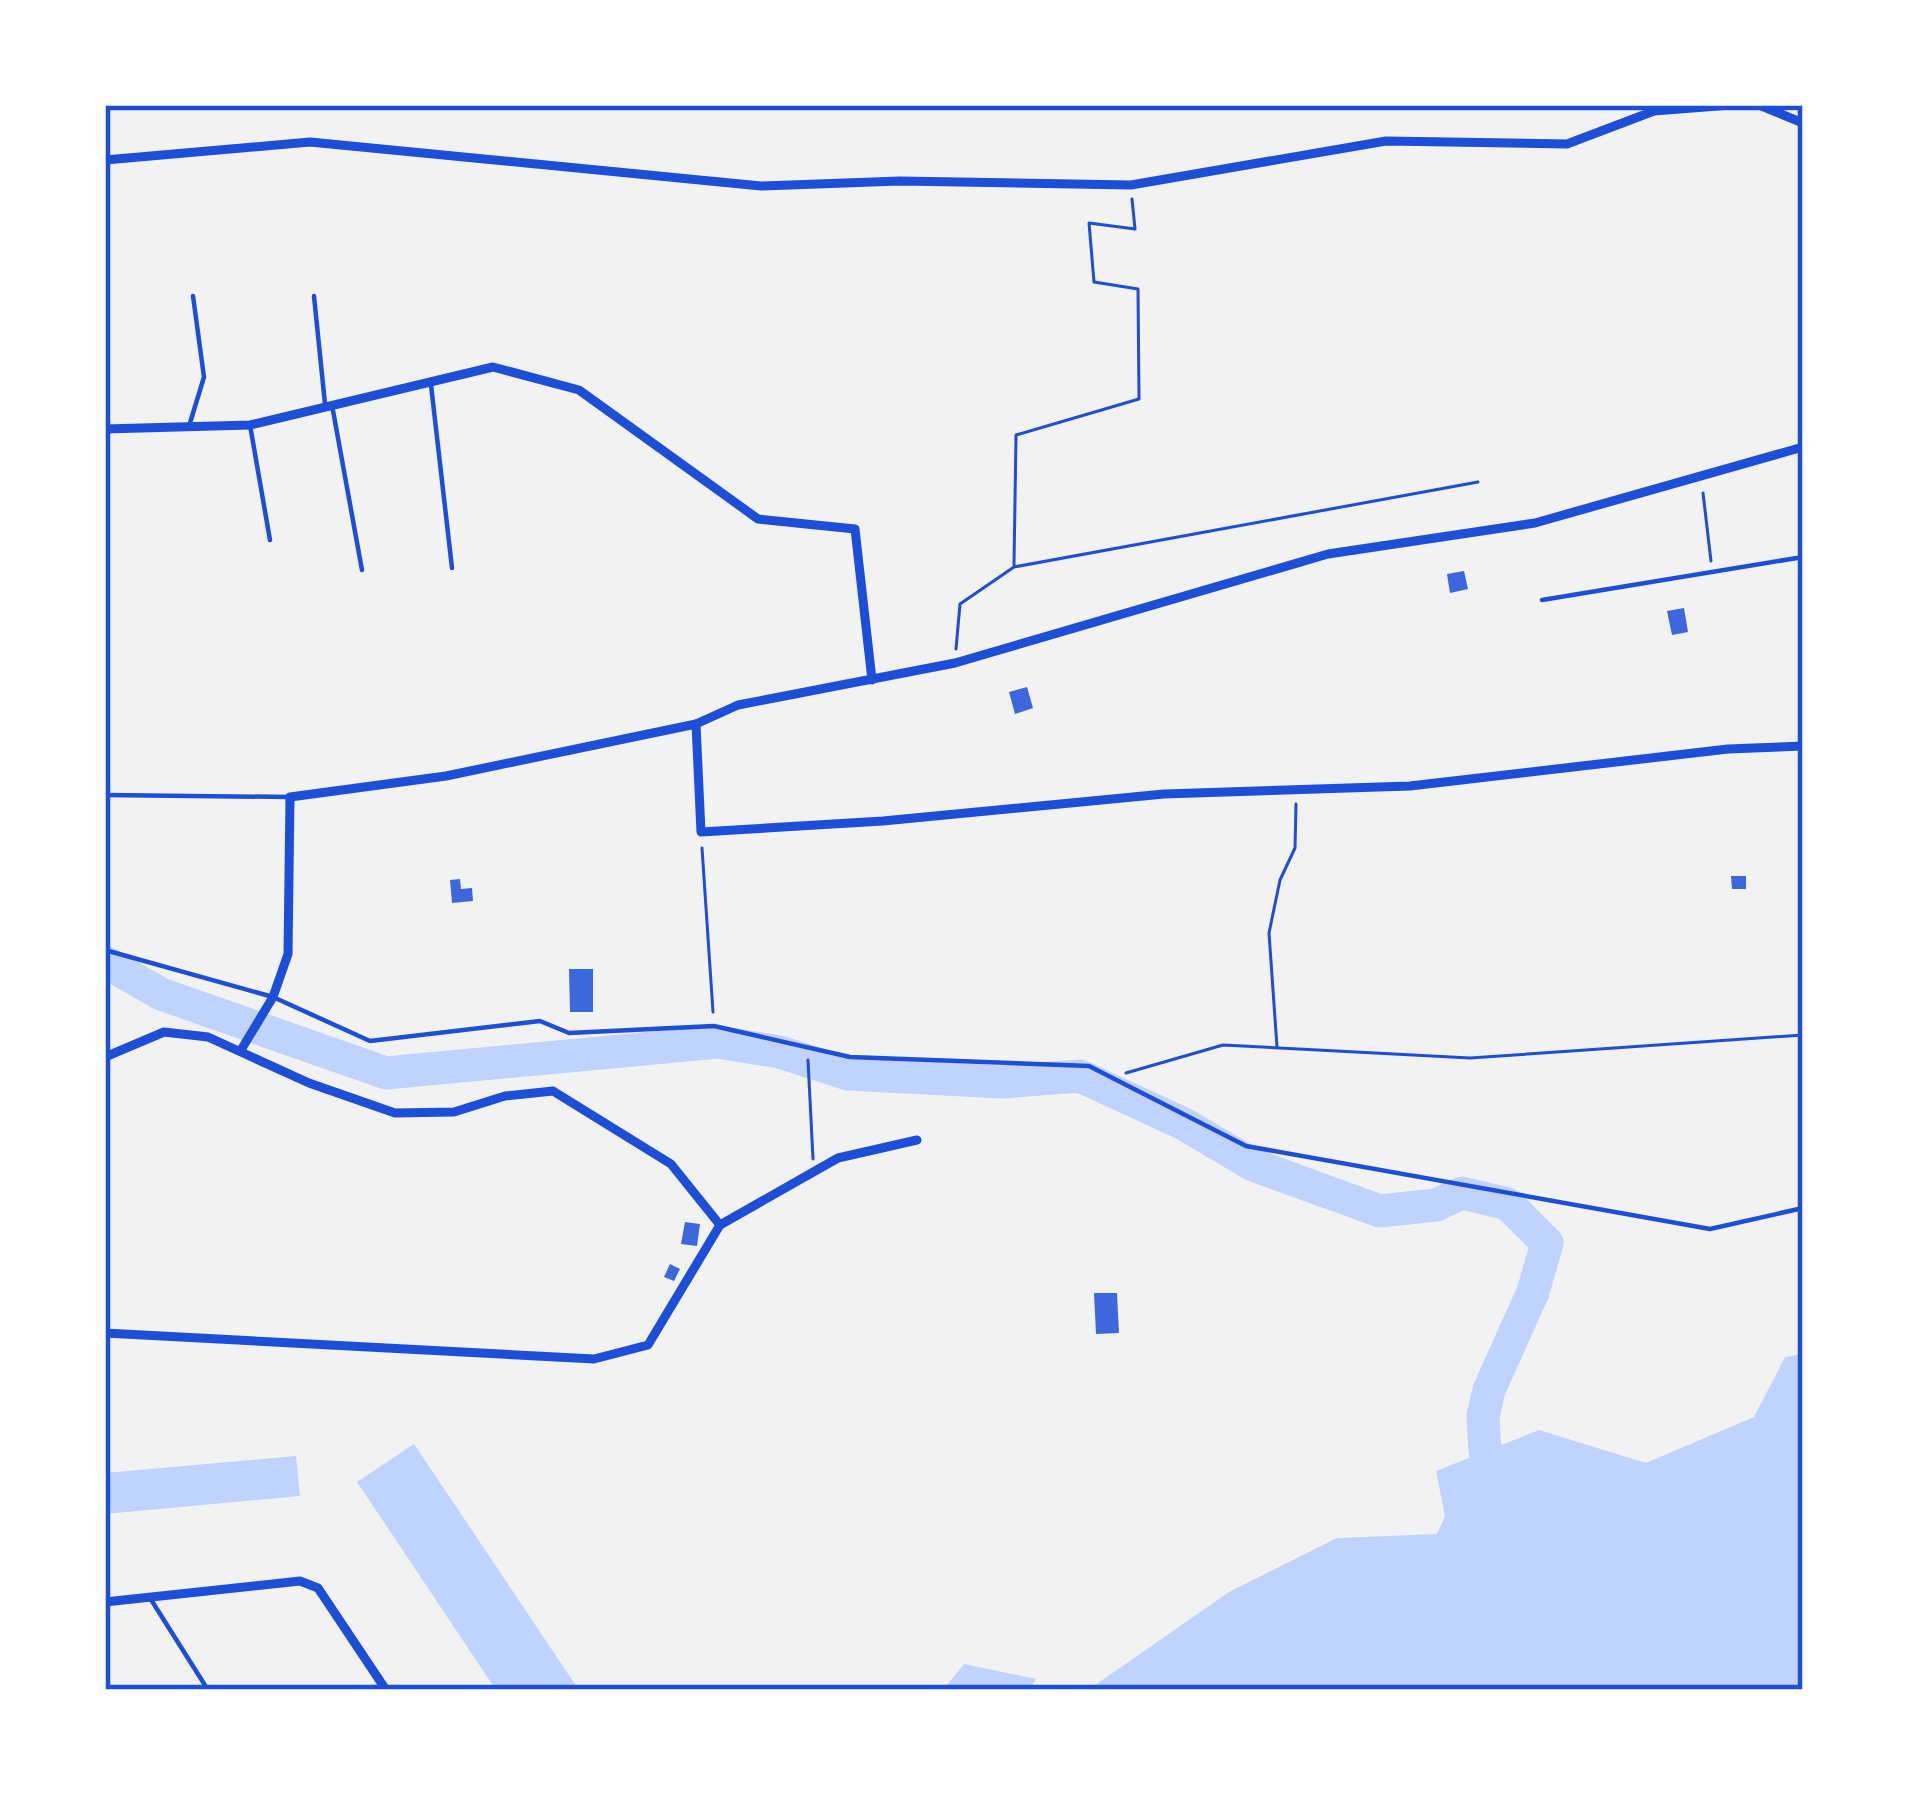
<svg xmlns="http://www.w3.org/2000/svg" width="1908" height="1795" viewBox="0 0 1908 1795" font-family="Lora,serif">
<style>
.water{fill:#bfd3fe}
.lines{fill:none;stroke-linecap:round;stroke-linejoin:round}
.river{stroke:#bfd3fe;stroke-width:33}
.building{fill:#3d67dc}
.path{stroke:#1d4ed8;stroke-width:3}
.service{stroke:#1d4ed8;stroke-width:4.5}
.minor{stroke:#1d4ed8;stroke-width:9}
.neatline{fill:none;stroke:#1d4ed8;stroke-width:4.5}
</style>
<rect width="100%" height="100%" fill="#f2f2f2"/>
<!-- water -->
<g class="water">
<path d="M1803,1354V1690H1088L1229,1592L1337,1538L1437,1534L1445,1516L1436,1471L1539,1430L1646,1463L1754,1417L1785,1357Z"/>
<path d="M414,1444L579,1690H496L357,1482Z"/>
<path d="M296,1456L300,1496L105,1514V1473Z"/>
<path d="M964,1664L1036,1679L1029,1690H943Z"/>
</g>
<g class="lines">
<!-- river -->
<path class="river" d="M105,962L161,994L386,1073L718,1042L780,1052L848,1074L1002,1082L1080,1076L1184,1124L1253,1165L1380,1211L1436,1205L1462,1193L1508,1204L1547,1243L1533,1292L1489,1390L1483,1416L1485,1451L1517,1481"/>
</g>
<!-- building -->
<g class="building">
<path d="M1464,571L1468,589L1450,593L1447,574Z"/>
<path d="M1684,608L1688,632L1672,635L1667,611Z"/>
<path d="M1027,687L1033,708L1015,714L1009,692Z"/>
<path d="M1731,876H1746V889H1732Z"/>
<path d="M460,879L461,889L472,888L473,901L452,903L450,880Z"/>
<path d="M569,969H593V1012H570Z"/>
<path d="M685,1222L700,1224L697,1246L681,1244Z"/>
<path d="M670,1264L680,1269L674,1281L664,1277Z"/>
<path d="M1094,1293H1117L1119,1333L1096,1334Z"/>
</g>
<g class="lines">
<!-- path -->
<g class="path">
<path d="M1703,493L1711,561"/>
<path d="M1014,565L1016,435L1139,399L1138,289L1094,282L1089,223L1135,229L1132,199"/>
<path d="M956,649L960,604L1014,567L1478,482"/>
<path d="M702,848L713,1012"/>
<path d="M1277,1047L1269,933L1280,880L1295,848L1296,804"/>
<path d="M808,1060L813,1159"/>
<path d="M1126,1073L1223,1045L1470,1058L1803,1035"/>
</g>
<!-- service -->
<g class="service">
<path d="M314,296L325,404"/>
<path d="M431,385L452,568"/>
<path d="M332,405L362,570"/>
<path d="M190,423L204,377L193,296"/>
<path d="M250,425L270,540"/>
<path d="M1542,600L1803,557"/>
<path d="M105,795L290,797"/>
<path d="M105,950L273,997L370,1041L540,1021L569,1033L714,1026L850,1057L1089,1066L1246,1146L1710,1229L1803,1208"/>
<path d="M150,1598L208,1690"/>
</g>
<!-- minor -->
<g class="minor">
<path d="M1759,105L1803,123"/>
<path d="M105,160L310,142L761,186L900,181L1131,185L1386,141L1567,144L1654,111L1731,105"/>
<path d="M105,429L250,425L493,367L579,390L758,519L855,529L872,680"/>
<path d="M696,724L701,832L883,821L1164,794L1410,786L1728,749L1803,746"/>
<path d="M241,1050L273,997L288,954L290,797L446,776L696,724L738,705L955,663L1328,554L1535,523L1803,447"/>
<path d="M105,1057L164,1032L208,1037L309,1083L395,1113L454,1112L505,1096L553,1091L671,1164L720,1225"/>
<path d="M105,1333L594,1359L648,1345L720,1225L838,1158L917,1140"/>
<path d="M105,1602L300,1581L318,1588L386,1690"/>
</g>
</g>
<!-- border -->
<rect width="1908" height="1795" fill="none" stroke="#ffffff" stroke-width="216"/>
<rect x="108" y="108" width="1692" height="1579" class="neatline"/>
</svg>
